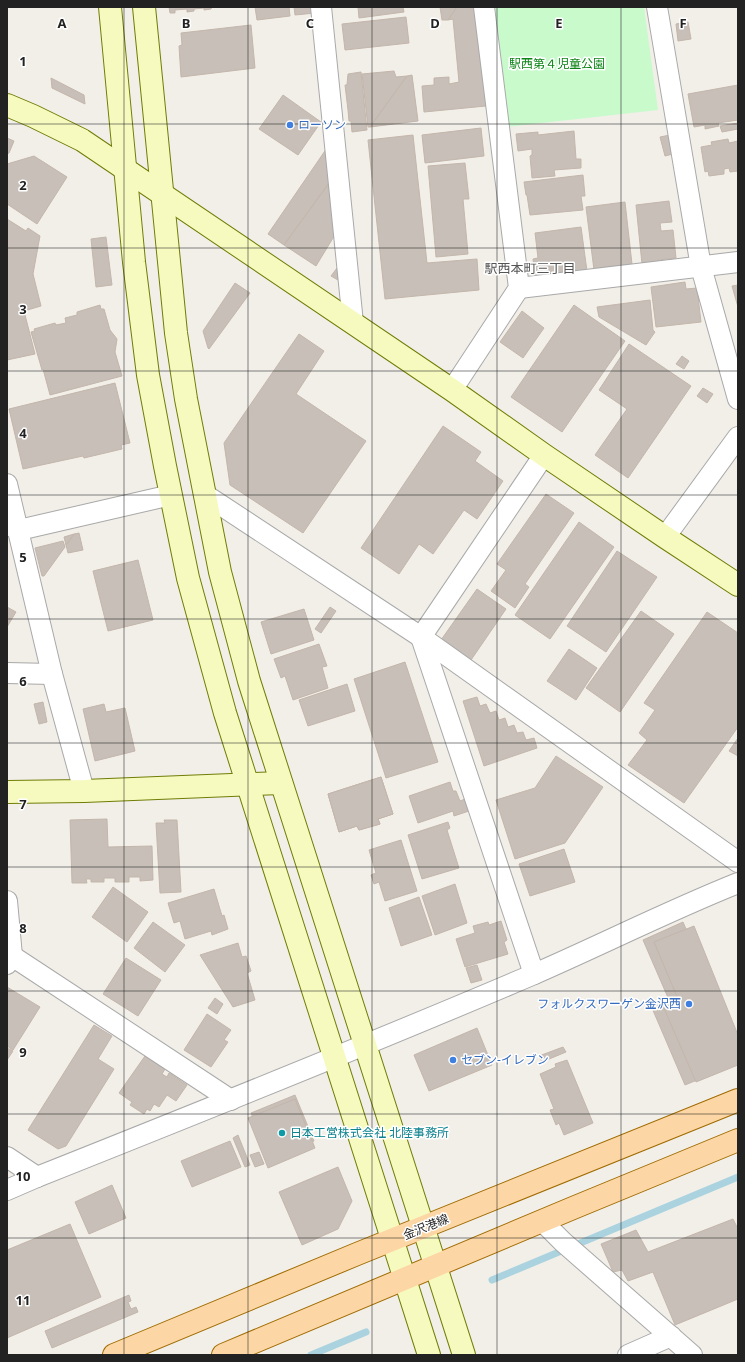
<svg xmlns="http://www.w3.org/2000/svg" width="745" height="1362" viewBox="0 0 745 1362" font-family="'Noto Sans','Noto Sans JP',sans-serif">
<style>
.park{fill:#c8facc}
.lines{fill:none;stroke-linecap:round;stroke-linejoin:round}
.stream{stroke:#aad3df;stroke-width:7}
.building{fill:#c7bfb8;stroke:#c4b6ab}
.street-casing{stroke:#a9a9a9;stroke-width:22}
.secondary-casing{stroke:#707d05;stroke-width:24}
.primary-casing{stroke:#a06b00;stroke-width:24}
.street{stroke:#fff;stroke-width:20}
.secondary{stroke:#f7fabf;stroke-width:22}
.primary{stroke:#fcd6a4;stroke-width:22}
.grid{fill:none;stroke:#222;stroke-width:1;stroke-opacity:0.55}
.shop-dot{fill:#3f7fe0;stroke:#fff;stroke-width:1.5}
.culture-dot{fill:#0f9aa8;stroke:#fff;stroke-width:1.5}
.labels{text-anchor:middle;stroke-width:3;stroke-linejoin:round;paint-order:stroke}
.park-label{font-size:12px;fill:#0c8416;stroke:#fff}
.shop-label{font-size:12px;fill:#366cbe;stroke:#fff;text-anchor:start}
.culture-label{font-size:12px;fill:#0d838f;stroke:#fff;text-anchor:start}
.street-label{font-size:12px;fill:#222;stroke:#fff}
.neighbourhood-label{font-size:13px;fill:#555;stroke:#fff}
.grid-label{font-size:13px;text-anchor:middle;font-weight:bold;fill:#222;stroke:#fff;stroke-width:3;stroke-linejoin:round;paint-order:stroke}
</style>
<rect width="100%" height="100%" fill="#f2efe9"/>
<!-- park -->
<path class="park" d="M493,7H644L658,110L505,127Z"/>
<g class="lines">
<!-- stream -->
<g class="stream">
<path d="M492,1280L738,1177"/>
<path d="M311,1355L366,1332"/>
</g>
</g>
<!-- building -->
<g class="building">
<path d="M169,7H212L211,9L204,10V8L194,9V11L187,12V9L175,10V13H170Z"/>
<path d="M255,7H289L290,16L257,20Z"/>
<path d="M294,7H315V13L295,15Z"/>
<path d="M358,7H403L404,12L359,18Z"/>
<path d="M440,7H457L448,20H442Z"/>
<path d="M457,7H477L486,106L424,112L422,86L434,85V78L449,77V84L459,82L453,19L448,20Z"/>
<path d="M406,17L409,43L345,50L342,24Z"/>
<path d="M688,22L691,39L678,41L676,24Z"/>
<path d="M251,25L255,68L181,77L179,46L182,45L181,33Z"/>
<path d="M394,71L396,77L407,76L370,127H368L362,74Z"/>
<path d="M361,72L367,130L352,132L351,121H349L348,110L345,85H347L348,74Z"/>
<path d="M412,75L418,121L370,127L407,76Z"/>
<path d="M51,78L84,95L85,104L52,88Z"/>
<path d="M738,85V120L718,123L719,126L705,129V125L694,127L688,94Z"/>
<path d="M283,95L321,122L298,155L259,129Z"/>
<path d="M738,123V129L722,132L720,126Z"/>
<path d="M481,128L484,156L425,163L422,135Z"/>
<path d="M574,131L576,159H581V168L554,170L555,176L532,178L530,156L532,155V149L518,151L516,134L538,132V135Z"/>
<path d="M413,135L427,263L477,259L479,290L385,299L368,140Z"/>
<path d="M670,135L673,154L665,156L660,137Z"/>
<path d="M7,138L14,141L9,153L7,154Z"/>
<path d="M728,139L729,143L738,141V171L730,172L729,168L724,169V174L709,176L708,171L705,172L701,147L712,145L711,142Z"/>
<path d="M329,145L332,179L284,245L268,234Z"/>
<path d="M34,156L67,177L37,224L7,204V164Z"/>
<path d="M465,163L469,199H463L468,254L436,257L428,166Z"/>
<path d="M583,175L585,196H581L583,210L530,215L527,195H526L524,182Z"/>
<path d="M332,179L336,233L316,266L284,245Z"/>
<path d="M669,201L672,222L660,223L661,231L673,230L676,258L658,260L659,262L642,264L636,205Z"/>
<path d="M625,202L632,264L604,267V268L594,270L586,207Z"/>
<path d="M7,219L26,231L28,228L40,236L33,274L41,306L24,311L35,354L7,360Z"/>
<path d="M581,227L587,271L535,277L533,259L538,258L535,233Z"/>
<path d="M106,237L112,285L96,287L91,239Z"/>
<path d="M337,268L343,272L338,280L331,276Z"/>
<path d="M685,282L686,289L697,288L701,322L656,327L651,287Z"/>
<path d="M235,283L250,293L209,349L208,348L203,331Z"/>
<path d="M738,285V307L732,286Z"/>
<path d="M650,300L653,330L655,332L646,345L599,317L597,307Z"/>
<path d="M100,305L101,309H104L110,330L117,339L115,352L122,376L50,395L43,369L42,370L31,332L35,331L34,329L55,323L56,325L66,323L65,318L77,315V312Z"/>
<path d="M574,305L625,341L562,432L511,397Z"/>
<path d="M522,311L544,328L523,358L500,342Z"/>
<path d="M299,334L324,351L296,394L366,441L303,533L230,485L224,443Z"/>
<path d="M629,344L691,386L628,478L595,455L627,409L599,390Z"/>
<path d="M682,356L689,361L684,369L676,364Z"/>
<path d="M115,383L130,443L121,445L122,449L84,458L83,456L23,469L9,409Z"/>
<path d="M703,388L713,394L707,403L697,396Z"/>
<path d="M443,426L481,452L475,461L503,481L477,519L464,510L433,554L419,544L399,574L361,548Z"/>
<path d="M546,494L574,513L525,584L529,587L515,608L491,591L506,570L497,564Z"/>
<path d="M579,522L614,547L550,639L515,615Z"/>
<path d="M79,533L83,550L68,553L66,545L74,534Z"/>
<path d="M74,534L66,545L64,537Z"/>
<path d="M63,541L65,547L44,576H42L35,548Z"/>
<path d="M617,551L657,577L606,652L567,626Z"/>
<path d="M138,560L153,620L108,631L93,571Z"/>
<path d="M477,589L506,609L471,660L441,640Z"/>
<path d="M7,607L16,612L7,627Z"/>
<path d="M330,607L336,611L321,633L315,629Z"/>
<path d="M304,609L314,640L271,654L261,622Z"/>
<path d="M641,611L674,634L620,712L586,688Z"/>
<path d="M707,612L738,633V727L684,803L628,765L647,740L639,733L655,710L644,703Z"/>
<path d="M319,644L327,666L322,667L328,688L293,700L285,676L281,678L274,659Z"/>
<path d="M569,649L597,668L576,700L547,681Z"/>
<path d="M405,662L438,762L386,778L354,679Z"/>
<path d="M347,684L355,711L308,726L299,700Z"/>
<path d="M477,697L480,706L486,704L490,713L496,711L499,720L505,718L508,727L514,725L517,733L523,732L526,740L534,738L537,748L484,766L463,701Z"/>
<path d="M43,702L47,722L39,724L34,704Z"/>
<path d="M104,704L106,712L125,708L135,751L95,761L83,709Z"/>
<path d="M738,738V756L729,751Z"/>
<path d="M556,756L603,787L565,843L515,859L496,800L535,788Z"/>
<path d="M381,777L393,814L378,819L380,824L359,830L357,826L339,832L328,794Z"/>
<path d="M381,777L393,814L378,819L380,824L359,830L357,826L339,832L328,794Z"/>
<path d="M450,782L453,791H456L460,801L465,799L469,811L454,816L453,811L418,823L409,796Z"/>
<path d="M107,819L108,847L152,846L153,880L140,881V877H129V882H115V878H104V882H91V879H86L87,883H72L70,820Z"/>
<path d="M164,820H177L181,892L160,893L156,823H165Z"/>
<path d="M448,822L450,828L447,830L459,868L422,879L408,835Z"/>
<path d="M401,840L417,891L385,901L379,882L374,884L371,875L376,873L369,850Z"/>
<path d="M564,849L575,882L530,896L519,864Z"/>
<path d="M455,884L467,923L435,935L422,896Z"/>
<path d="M113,887L148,912L127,942L92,917Z"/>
<path d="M214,889L222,916L224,915L228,929L212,935L211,931L185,939L180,921L174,923L168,903Z"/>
<path d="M419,897L432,935L401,946L389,908Z"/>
<path d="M501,921L507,940L504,942L508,954L465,967L456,939L475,933L473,926L488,922L489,925Z"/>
<path d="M153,922L185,945L165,972L134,948Z"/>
<path d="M683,922L738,1051V1063L685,1085L652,1008L669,1000L643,940Z"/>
<path d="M694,926L738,1035V1065L696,1082L663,1006L678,999L654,942Z"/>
<path d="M238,943L242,957L246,956L251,971L247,973L255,1000L233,1007L200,955Z"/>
<path d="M126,958L161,980L138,1016L103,994Z"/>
<path d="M477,965L482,980L471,983L466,968Z"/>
<path d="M7,987L40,1007L13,1050L7,1046Z"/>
<path d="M215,998L223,1004L217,1014L208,1008Z"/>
<path d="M207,1014L231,1030L224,1040L228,1042L211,1067L184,1050Z"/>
<path d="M94,1025L112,1036L98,1059L114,1069L66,1146L58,1149L28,1130Z"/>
<path d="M477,1028L492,1065L429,1091L414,1055Z"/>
<path d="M563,1047L566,1052L542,1062L539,1056Z"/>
<path d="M7,1048L13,1051L7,1060Z"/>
<path d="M145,1056L165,1069L162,1074L167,1077L169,1073L187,1085L176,1101L167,1095L159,1107L154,1104L150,1111L147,1109L144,1114L130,1105L132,1102L119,1093Z"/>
<path d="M567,1060L593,1123L564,1135L559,1123L556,1125L550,1110L554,1109L540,1074L556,1067L555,1064Z"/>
<path d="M295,1095L314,1141L270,1159L251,1113Z"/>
<path d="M295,1099L315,1148L268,1168L248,1118Z"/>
<path d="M238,1135L250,1165L245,1167L233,1138Z"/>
<path d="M230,1141L241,1167L192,1187L181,1161Z"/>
<path d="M259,1152L264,1164L255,1167L250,1155Z"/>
<path d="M338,1167L352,1201L338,1229L302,1245L279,1192Z"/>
<path d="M112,1185L126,1218L89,1234L75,1202Z"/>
<path d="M733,1219L738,1229V1299L675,1325L653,1272L628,1281L622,1270L613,1272L601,1244L636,1230L648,1252Z"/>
<path d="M70,1224L101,1297L7,1338V1250Z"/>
<path d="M129,1295L131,1301L128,1302L131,1309L136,1307L138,1312L52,1348L45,1331Z"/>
</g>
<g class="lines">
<!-- street casing -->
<g class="street-casing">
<g id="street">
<path d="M321,7L353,323"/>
<path d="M657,7L701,267L738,399"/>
<path d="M519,288L738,262"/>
<path d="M452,390L519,288L484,7"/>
<path d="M7,484L52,674L84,791"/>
<path d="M204,494L421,637L738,862"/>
<path d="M7,524L19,530L171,495"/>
<path d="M665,537L738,437"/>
<path d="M7,673L52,674"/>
<path d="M7,901L12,956L7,964"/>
<path d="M12,956L231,1100"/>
<path d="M534,974L421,637L544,455"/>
<path d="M7,1157L37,1177C203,1111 368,1045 532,975C601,945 668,911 738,883"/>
<path d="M7,1190L37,1177"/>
<path d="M542,1221L563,1242L692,1355"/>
<path d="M628,1355L671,1336"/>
</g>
</g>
<!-- secondary casing -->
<g class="secondary-casing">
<g id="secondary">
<path d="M110,7L134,262L148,375L165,466L188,578L225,713L429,1355"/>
<path d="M144,7L176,333L186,399L220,572L249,681L464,1355"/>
<path d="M7,105L33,116L82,140L452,390L544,455L665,537L738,585"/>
<path d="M7,792L84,791L281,783"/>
</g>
</g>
<!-- primary casing -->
<g class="primary-casing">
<g id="primary">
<path d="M114,1355L357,1254L738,1100"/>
<path d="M223,1355L573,1208L738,1140"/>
</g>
</g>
<!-- street -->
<use href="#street" class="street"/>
<!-- secondary -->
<use href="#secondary" class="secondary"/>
<!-- primary -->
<use href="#primary" class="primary"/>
</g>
<!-- grid -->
<path class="grid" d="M124,7V1355M248,7V1355M372,7V1355M497,7V1355M621,7V1355M7,124H738M7,248H738M7,371H738M7,495H738M7,619H738M7,743H738M7,867H738M7,991H738M7,1114H738M7,1238H738"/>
<!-- markers -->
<g class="shop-dot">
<circle cx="290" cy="125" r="4"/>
<circle cx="689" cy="1004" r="4"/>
<circle cx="453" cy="1060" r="4"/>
</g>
<circle class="culture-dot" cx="282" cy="1133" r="4"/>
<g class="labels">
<!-- park labels -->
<g class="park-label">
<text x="557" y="68">駅西第４児童公園</text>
</g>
<!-- shop labels -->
<g class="shop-label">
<text x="298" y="129">ローソン</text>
<text x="681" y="1008" text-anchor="end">フォルクスワーゲン金沢西</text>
<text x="461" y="1064">セブン-イレブン</text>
</g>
<!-- culture labels -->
<g class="culture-label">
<text x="290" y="1137">日本工営株式会社 北陸事務所</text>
</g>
<!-- street labels -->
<g class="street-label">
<text transform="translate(426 1227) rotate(-22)" y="4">金沢港線</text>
</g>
<!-- neighbourhood labels -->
<g class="neighbourhood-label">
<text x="530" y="273">駅西本町三丁目</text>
</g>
</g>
<g class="grid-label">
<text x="62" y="28">A</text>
<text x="186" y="28">B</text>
<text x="310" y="28">C</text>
<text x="435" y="28">D</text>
<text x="559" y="28">E</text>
<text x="683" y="28">F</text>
<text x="23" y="66">1</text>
<text x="23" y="190">2</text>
<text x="23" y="314">3</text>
<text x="23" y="438">4</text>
<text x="23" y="562">5</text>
<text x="23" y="686">6</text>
<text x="23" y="809">7</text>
<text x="23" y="933">8</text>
<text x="23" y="1057">9</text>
<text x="23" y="1181">10</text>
<text x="23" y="1305">11</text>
</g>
<!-- border -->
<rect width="745" height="1362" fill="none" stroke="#222222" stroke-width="16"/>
</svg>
